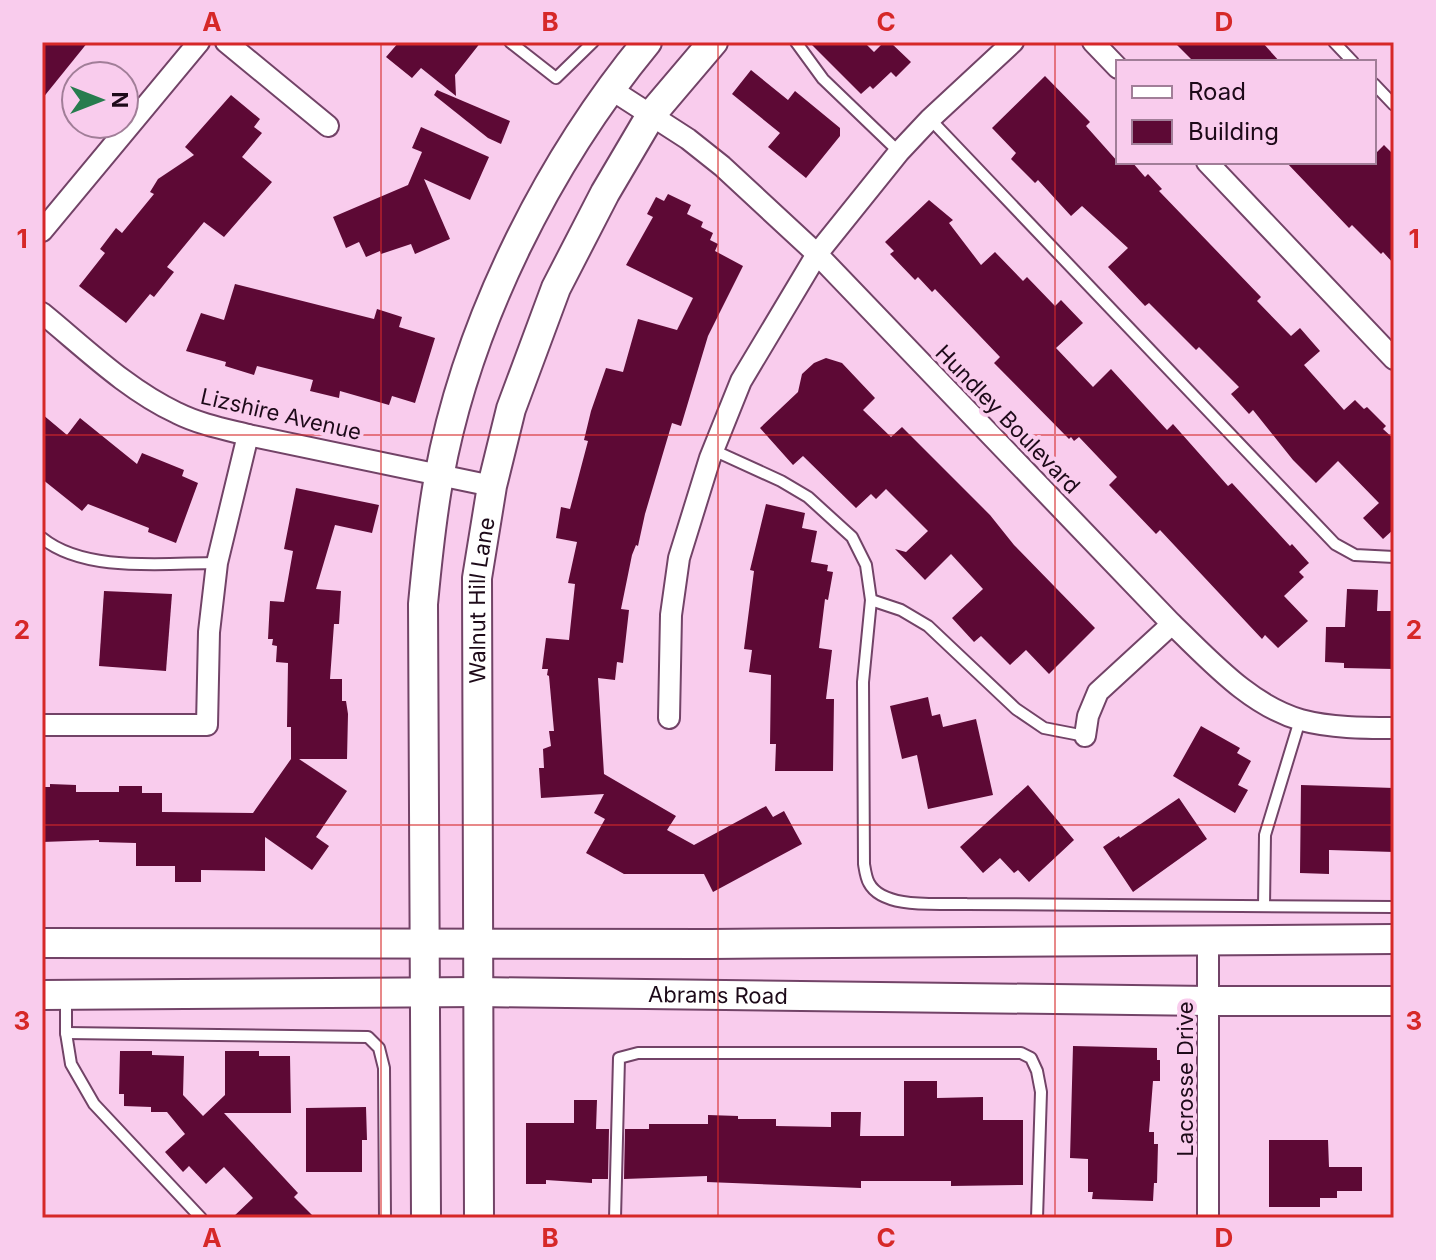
<svg xmlns="http://www.w3.org/2000/svg" width="1436" height="1260" viewBox="0 0 1436 1260" font-family="Inter,sans-serif">
<style>
.building{fill:#5d0935}
.lines{fill:none;stroke-linecap:round;stroke-linejoin:round}
.service-casing{stroke:#724367;stroke-width:14}
.minor-casing{stroke:#724367;stroke-width:24}
.secondary-casing{stroke:#724367;stroke-width:32}
.service{stroke:#fff;stroke-width:10}
.minor{stroke:#fff;stroke-width:20}
.secondary{stroke:#fff;stroke-width:28}
.grid{fill:none;stroke:#d62828;stroke-width:2;stroke-opacity:0.55}
.labels{text-anchor:middle;stroke-width:8;stroke-linejoin:round;paint-order:stroke}
.street-label{font-size:22px;fill:#1d0a19;stroke:#f9cced}
.neatline{fill:none;stroke:#d62828;stroke-width:3}
.grid-label{font-size:26px;text-anchor:middle;font-weight:bold;fill:#d62828}
</style>
<rect width="100%" height="100%" fill="#f9cced"/>
<!-- building -->
<g class="building">
<path d="M42,42H88L42,99Z"/>
<path d="M399,42H481L455,75L456,96L421,68L412,78L386,57Z"/>
<path d="M809,42H864L874,52L884,42H890L911,62L896,77L891,72L873,89L870,86L861,94Z"/>
<path d="M1174,42H1262L1280,62H1194Z"/>
<path d="M751,70L788,100L795,91L840,128V136L806,178L768,147L780,133L732,94Z"/>
<path d="M1045,76L1090,122L1086,126L1118,162H1132L1145,177L1148,174L1162,189L1159,191L1261,297L1257,301L1291,336L1300,328L1320,351L1304,365L1344,410L1355,400L1364,409L1367,407L1386,426L1383,429L1394,439V529L1383,539L1363,518L1379,503L1338,461L1316,483L1293,460L1253,410L1249,414L1231,394L1239,387L1199,347L1196,350L1149,303L1145,306L1108,267L1128,248L1082,206L1071,216L1038,180L1035,183L1011,159L1016,153L992,128Z"/>
<path d="M437,90L510,121L501,144L488,138L434,95Z"/>
<path d="M231,95L260,119L254,127L262,133L242,157L272,182L224,237L204,222L167,267L174,272L154,297L150,294L126,323L79,286L105,253L100,249L116,228L122,233L154,194L150,192L158,179L194,155L185,147Z"/>
<path d="M421,127L489,157L470,200L424,179L450,239L415,254L411,244L381,254L380,251L366,257L359,242L346,248L333,217L408,185L422,152L412,148Z"/>
<path d="M1384,145L1394,155V264L1383,252L1381,254L1352,225L1349,228L1286,162H1374V155Z"/>
<path d="M668,194L691,205L687,214L703,222L701,227L713,233L710,240L718,244L715,251L743,266L708,336L681,426L672,423L645,514L638,546L636,545L632,555L621,609L629,610L623,663L617,662L615,680L598,678L604,774L676,816L667,830L694,845L766,806L773,817L784,811L802,844L713,892L704,874H624L586,853L605,819L594,813L604,794L541,798L539,768H544L543,749L551,746L549,731H554L549,676L547,675L548,669H542L546,638L569,640L575,584L568,583L577,542L556,538L561,507L570,509L588,441L584,440L591,411L606,368L623,372L638,319L677,330L693,298L626,265L653,217L647,214L656,197L664,201Z"/>
<path d="M929,200L953,220L949,223L981,265L995,252L1023,281L1027,277L1055,306L1061,300L1083,323L1056,348L1093,387L1111,369L1167,430L1173,424L1228,486L1232,483L1290,546L1292,544L1309,563L1299,572L1304,577L1284,596L1308,621L1278,648L1265,635L1262,639L1160,530L1156,534L1109,485L1117,477L1079,437L1074,441L1071,437L1069,439L994,363L1000,357L935,289L932,292L918,277L915,280L890,254L894,251L885,242Z"/>
<path d="M235,284L374,319L377,309L402,317L399,327L435,338L415,403L392,396L389,405L340,391L339,398L310,391L313,380L257,366L254,375L225,366L226,362L186,351L201,313L224,320Z"/>
<path d="M826,358L842,363L875,398L863,410L891,437L902,427L990,515L1014,545L1095,628L1049,674L1026,650L1010,665L981,636L974,642L952,618L983,589L951,554L925,580L895,549L906,552L928,531L886,489L876,499L871,494L856,508L803,456L793,465L760,428L798,392L802,374L814,363Z"/>
<path d="M42,414L67,435L80,418L137,464L142,453L184,470L182,476L198,483L176,543L148,532L149,528L88,504L82,511L42,479Z"/>
<path d="M296,488L379,505L372,533L335,525L316,589L341,591L339,624H334L330,679H342V701H346L348,714L347,759H299L347,791L316,837L329,846L312,870L265,837V871L201,870V882H175V866H136V843L99,842V840L42,842V798L44,787H50V784L76,785V792H119V786H142V793H162V812L253,813L291,759V727H287L288,663L276,662L277,646L272,645L273,639H268L270,601L284,602L293,551L284,549Z"/>
<path d="M766,504L805,513L802,528L817,531L811,562L828,565L827,571L833,572L828,600L825,599L819,648L832,650L826,699H834L833,771H775L776,744H770L771,675L749,672L752,650L744,649L754,571L750,570Z"/>
<path d="M1347,589L1378,590L1377,611H1394V669L1344,668V663L1325,662L1326,627H1345Z"/>
<path d="M104,591L172,594L166,671L99,666Z"/>
<path d="M928,697L932,716L940,714L943,727L976,719L993,795L928,809L917,755L902,759L890,706Z"/>
<path d="M1201,726L1240,748L1237,753L1251,761L1238,785L1248,790L1235,813L1173,776Z"/>
<path d="M1028,785L1074,840L1029,882L1018,870L1014,873L1000,858L983,873L960,847Z"/>
<path d="M1301,785L1394,788V852L1329,850V874L1300,873Z"/>
<path d="M1179,798L1207,839L1133,892L1103,847L1119,836L1120,838Z"/>
<path d="M1073,1046L1157,1048V1060H1160V1081H1153L1149,1132H1154V1144H1158L1157,1183H1154L1153,1201L1092,1199L1093,1192H1088V1159L1070,1158Z"/>
<path d="M120,1051H152V1055L184,1056L183,1095L203,1116L225,1095V1051H259V1056H290L291,1113H224L298,1193L294,1197L315,1218H232L253,1198L224,1167L206,1184L189,1166L183,1172L165,1152L185,1134L167,1112H151V1107L124,1106V1094H119Z"/>
<path d="M904,1081H937V1098L983,1097V1120H1023V1185L951,1186V1181H861V1188L707,1182V1176L624,1179L625,1129H649V1124H708V1115L738,1116V1119H776V1126L831,1127V1112H861L860,1136H904Z"/>
<path d="M574,1100H597L596,1129H609L608,1179H592V1183L546,1180V1184H526V1123H574Z"/>
<path d="M366,1107L367,1140H362V1172H306V1108Z"/>
<path d="M1269,1140H1328L1329,1167H1362V1191H1337V1198H1320V1207H1269Z"/>
</g>
<g class="lines">
<!-- service casing -->
<g class="service-casing">
<g id="service">
<path d="M510,42L556,78L593,42"/>
<path d="M796,42L823,79L899,152"/>
<path d="M1334,42L1353,62"/>
<path d="M1374,84L1394,105"/>
<path d="M930,119L1335,544L1355,555L1394,557"/>
<path d="M713,450L781,481L808,497L852,537L866,565L871,600L863,682L864,864C865,870 866,878 869,883C883,910 941,903 967,904L1394,907"/>
<path d="M42,538C85,573 164,563 217,563"/>
<path d="M871,600L901,610L928,626L1016,709L1044,728L1085,736"/>
<path d="M1264,906L1265,835L1300,720"/>
<path d="M66,997V1033L71,1064L94,1104L201,1218"/>
<path d="M66,1033L368,1037L379,1048L384,1068L385,1218"/>
<path d="M615,1218L619,1058L638,1053H1021L1031,1058L1037,1071L1041,1092L1037,1218"/>
</g>
</g>
<!-- minor casing -->
<g class="minor-casing">
<g id="minor">
<path d="M226,42L328,126"/>
<path d="M1093,42L1118,68"/>
<path d="M609,88L688,139L722,166L817,254L1172,624C1210,660 1249,705 1301,720C1331,728 1363,728 1394,728"/>
<path d="M1207,162L1394,359"/>
<path d="M42,231L199,42"/>
<path d="M42,313C85,348 126,389 177,413C199,424 224,429 248,435L492,486"/>
<path d="M669,718L671,615L679,558L710,458L741,381L817,254L899,152L930,119L1013,42"/>
<path d="M42,725H207L209,632L217,563L248,435"/>
<path d="M1085,736L1088,716L1098,692L1172,624"/>
<path d="M1208,939V1218"/>
</g>
</g>
<!-- secondary casing -->
<g class="secondary-casing">
<g id="secondary">
<path d="M42,943L710,944L1394,939"/>
<path id="s1" d="M42,995L479,992L1209,1001H1394"/>
<path d="M426,1218L423,604C427,562 431,519 439,477C467,323 548,162 647,42"/>
<path id="s2" d="M479,1218L477,578L492,486L511,409L556,288L605,193L651,115L713,42"/>
</g>
</g>
<!-- service -->
<use href="#service" class="service"/>
<!-- minor -->
<use href="#minor" class="minor"/>
<!-- secondary -->
<use href="#secondary" class="secondary"/>
</g>
<!-- grid -->
<path class="grid" d="M381,42V1218M718,42V1218M1055,42V1218M42,435H1394M42,825H1394"/>
<g class="labels">
<!-- street labels -->
<g class="street-label">
<text transform="translate(281 414) rotate(13)" y="8">Lizshire Avenue</text>
<text transform="translate(1008 419) rotate(46)" y="8">Hundley Boulevard</text>
<text dy="8" stroke="none"><textPath href="#s2" startOffset="618">Walnut Hill Lane</textPath></text>
<text dy="8" stroke="none"><textPath href="#s1" startOffset="676">Abrams Road</textPath></text>
<text transform="translate(1185 1079) rotate(-90)" y="8">Lacrosse Drive</text>
</g>
</g>
<!-- border -->
<rect width="1436" height="1260" fill="none" stroke="#f9cced" stroke-width="88"/>
<!-- legend -->
<rect x="1116" y="60" width="260" height="104" fill="#f9cced" stroke="#a17e98" stroke-width="2"/>
<rect x="1132" y="86" width="40" height="12" fill="#ffffff" stroke="#a17e98" stroke-width="2"/>
<text x="1188" y="100" font-size="24" fill="#1d0a19">Road</text>
<rect x="1132" y="120" width="40" height="24" fill="#5d0935" stroke="#a17e98" stroke-width="2"/>
<text x="1188" y="140" font-size="24" fill="#1d0a19">Building</text>
<!-- north arrow -->
<g transform="translate(100 100) rotate(90)"><circle r="38" fill="#f9cced" stroke="#a17e98" stroke-width="2"/>
<path d="M0-6L14 30L0 20L-14 30Z" fill="#277c4e"/>
<text y="-12" font-size="22" font-weight="bold" text-anchor="middle" fill="#1d0a19">N</text>
</g>
<rect x="44" y="44" width="1348" height="1172" class="neatline"/>
<g class="grid-label">
<text x="212" y="31">A</text>
<text x="550" y="31">B</text>
<text x="886" y="31">C</text>
<text x="1224" y="31">D</text>
<text x="22" y="248">1</text>
<text x="1414" y="248">1</text>
<text x="22" y="639">2</text>
<text x="1414" y="639">2</text>
<text x="22" y="1030">3</text>
<text x="1414" y="1030">3</text>
<text x="212" y="1247">A</text>
<text x="550" y="1247">B</text>
<text x="886" y="1247">C</text>
<text x="1224" y="1247">D</text>
</g>
</svg>
